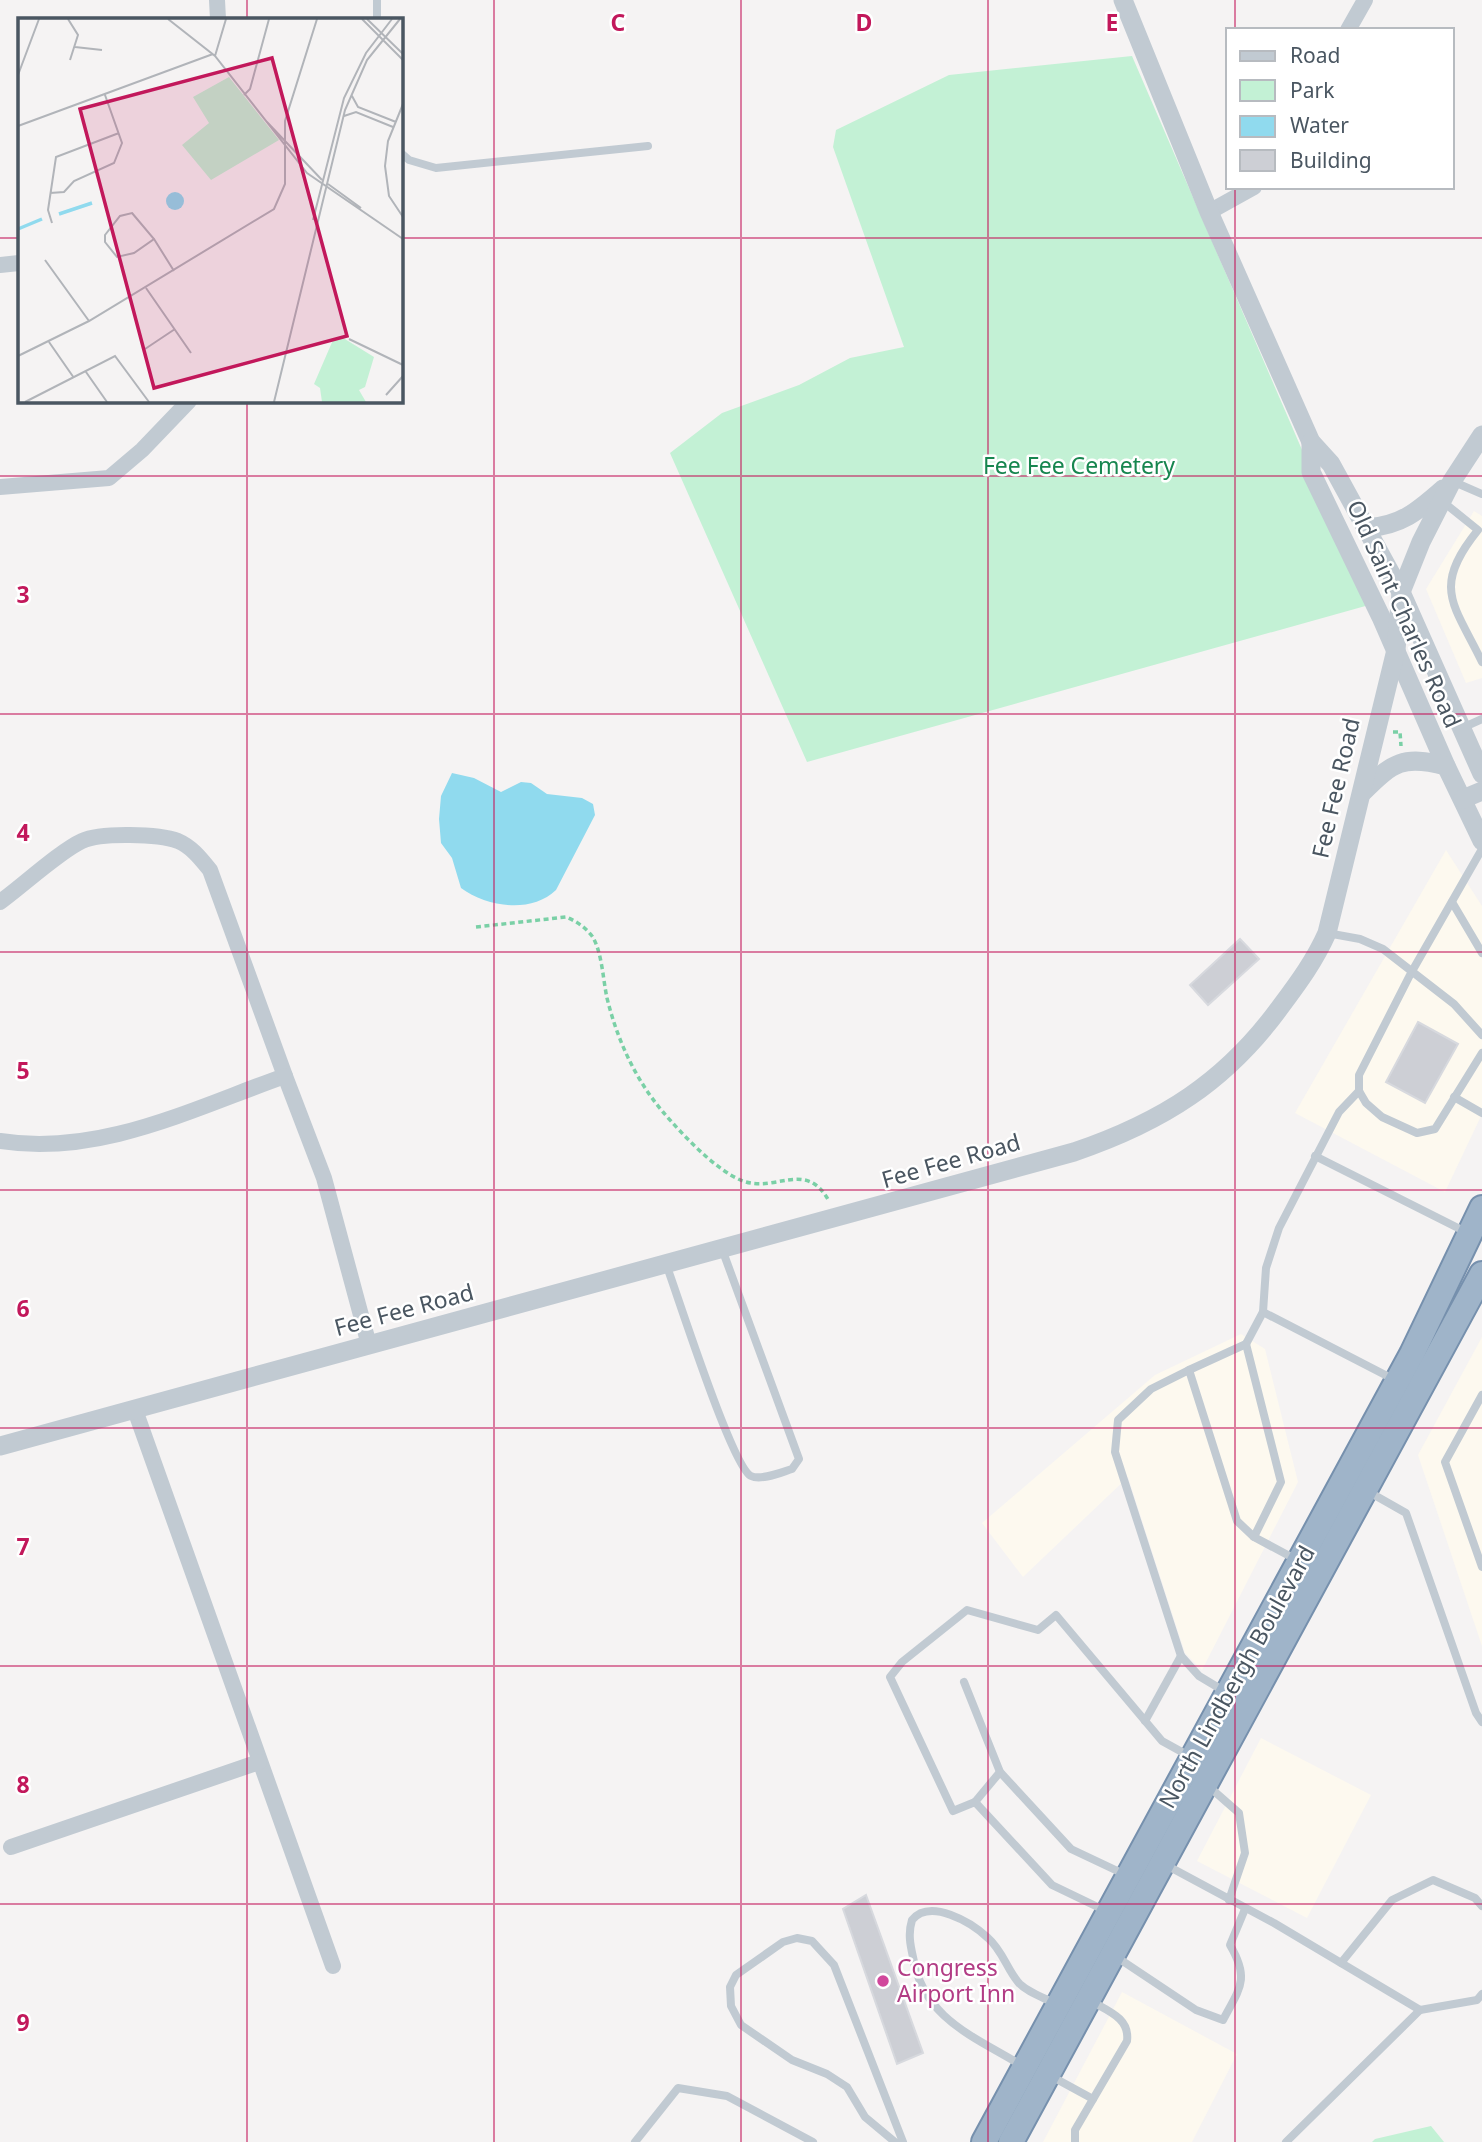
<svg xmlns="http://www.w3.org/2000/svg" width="1482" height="2142" viewBox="0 0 1482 2142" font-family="'Noto Sans',sans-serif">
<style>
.commercial{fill:#fdf9ef}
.green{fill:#c3f1d5}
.water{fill:#90daee}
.building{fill:#cdcfd5;stroke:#d7d9de;stroke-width:2}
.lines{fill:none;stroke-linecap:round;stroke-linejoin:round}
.trunk-casing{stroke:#7690ad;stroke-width:28}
.path{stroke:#7ad0a6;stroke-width:3.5;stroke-dasharray:5 3.5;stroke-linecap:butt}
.service{stroke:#c1cad2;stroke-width:8}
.minor{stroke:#c1cad2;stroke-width:16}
.tertiary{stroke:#c1cad2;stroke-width:19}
.trunk{stroke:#9fb4c9;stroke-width:24}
.grid{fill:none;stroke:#c2185b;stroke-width:2;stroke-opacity:0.55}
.hotel-dot{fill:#d1479c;stroke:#fff;stroke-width:2.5}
.labels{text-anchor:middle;stroke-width:5;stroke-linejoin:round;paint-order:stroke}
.park-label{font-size:23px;fill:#17864f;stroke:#fff}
.street-label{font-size:23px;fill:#4a5661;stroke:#fff}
.hotel-label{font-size:23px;fill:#b23c85;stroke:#fff;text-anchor:start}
.inset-river{fill:none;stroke:#90daee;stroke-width:3.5}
.inset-road{fill:none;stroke:#b1b4b9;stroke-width:2}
.view{fill:#c2185b;fill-opacity:0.15;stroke:#c2185b;stroke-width:3.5}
.inset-edge{fill:none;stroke:#4a5661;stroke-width:3.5}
.grid-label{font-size:23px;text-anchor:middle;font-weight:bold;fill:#c2185b;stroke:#fff;stroke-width:5;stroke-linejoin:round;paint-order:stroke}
</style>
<rect width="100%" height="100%" fill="#f5f3f3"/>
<!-- commercial -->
<g class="commercial">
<path d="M1474,511L1482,516V678L1466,683L1426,589Z"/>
<path d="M1446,850L1482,906V1114L1445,1192L1295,1113Z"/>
<path d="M1241,1334L1265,1349L1298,1482L1202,1670L1185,1653L1128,1477L1023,1577L982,1523L1155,1375Z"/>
<path d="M1482,1337V1646L1418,1455Z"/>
<path d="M1261,1738L1371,1795L1307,1918L1197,1861Z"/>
<path d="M1122,1992L1237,2054L1192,2142H1043Z"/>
</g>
<!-- green -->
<g class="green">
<path d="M1132,56L1369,605L807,762L670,453L722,413L799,385L850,358L904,347L833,147L836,130L949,75Z"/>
<path d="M1431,2126L1444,2142H1372L1375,2139Z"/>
</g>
<!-- water -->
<path class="water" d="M452,773L474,778L501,792L521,782L531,783L547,794L582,798L593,804L595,815L556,890C531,914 487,907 461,888L452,858L441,843L439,819L441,796Z"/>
<!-- building -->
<g class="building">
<path d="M1240,939L1259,959L1208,1005L1190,985Z"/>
<path d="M1418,1022L1458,1044L1425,1103L1386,1082Z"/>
<path d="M866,1895L923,2053L897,2064L843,1909Z"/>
</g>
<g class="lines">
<!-- trunk casing -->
<g class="trunk-casing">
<g id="trunk">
<path d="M984,2142L1412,1354L1482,1208"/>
<path d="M1011,2142L1482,1274"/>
</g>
</g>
<!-- path -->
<g class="path">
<path d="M1393,732H1400L1401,746"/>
<path d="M476,927L566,917C576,921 585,927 592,936C602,951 603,980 607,998C617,1039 635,1079 663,1112C681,1133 716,1171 743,1181C776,1193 806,1159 829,1201"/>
</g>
<!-- service -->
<g class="service">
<path d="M377,19V0"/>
<path d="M401,153L409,160L436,168L648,146"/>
<path d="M1452,481L1482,494"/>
<path d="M1442,501L1478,530C1431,588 1454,604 1482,662"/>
<path d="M1462,728L1482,719"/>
<path d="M1482,849L1411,973L1359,1075V1091L1366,1103L1382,1117L1417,1133L1435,1129L1482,1053"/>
<path d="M1452,902L1482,953"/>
<path d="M1327,933L1360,939L1383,949L1454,1004L1482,1035"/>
<path d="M1454,1097L1482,1113"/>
<path d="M1315,1156L1466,1232"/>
<path d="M666,1264C677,1293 732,1467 751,1476C761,1481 782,1472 792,1469L799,1459L722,1249"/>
<path d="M1263,1312L1395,1380"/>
<path d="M1246,1344L1263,1312L1266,1268L1279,1228L1339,1112L1359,1091"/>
<path d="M1189,1370L1246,1344L1281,1482L1254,1537"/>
<path d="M1482,1395L1445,1462L1482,1567"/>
<path d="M1369,1492L1406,1513L1476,1713L1482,1722"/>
<path d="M964,1682L1000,1772L1071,1849L1126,1875"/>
<path d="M1224,1691L1199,1676L1181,1656L1115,1452L1118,1420L1151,1389L1189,1370L1237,1521L1254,1537L1297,1560"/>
<path d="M1145,1721L1181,1656"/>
<path d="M1207,1785L1239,1813L1245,1853L1229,1900"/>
<path d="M975,1802L1000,1772"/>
<path d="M1166,1865L1274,1923L1420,2010L1477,2000L1482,1994"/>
<path d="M1106,1911L1052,1885L975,1802L953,1811L890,1677L902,1662L967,1610L1038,1630L1056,1615L1162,1741L1191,1757"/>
<path d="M1115,1956L1196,2010L1223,2020C1240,1988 1250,1979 1230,1945L1245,1909"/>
<path d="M1341,1963L1392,1900L1433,1880L1475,1898L1482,1906"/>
<path d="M1021,2065C973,2036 923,2018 913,1957C910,1944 908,1933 912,1920C930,1898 971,1922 988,1938C1002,1950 1007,1969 1018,1982C1026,1992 1045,1998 1056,2004"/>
<path d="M1049,2075L1093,2099"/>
<path d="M635,2142L678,2088L727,2096L813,2142"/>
<path d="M895,2142L865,2117L847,2087L827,2074L792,2060L741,2025L731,2006L730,1987L736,1975L783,1942L797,1938L812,1941L834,1965L903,2142"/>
<path d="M1075,2142V2130L1127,2041C1130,2018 1108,2011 1091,2001"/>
<path d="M1286,2142L1420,2010"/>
</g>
<!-- minor -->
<g class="minor">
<path d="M217,0L218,19"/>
<path d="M1348,30L1365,0"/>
<path d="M1209,212L1254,187"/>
<path d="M0,265L19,263"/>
<path d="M0,487L109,478L142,450L189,401"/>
<path d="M0,902C21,887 60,851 82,841C101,832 159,834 178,841C192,847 201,859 210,870L285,1076C194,1108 99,1157 0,1141"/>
<path d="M285,1076L324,1178L369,1345"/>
<path d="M135,1410L333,1966"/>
<path d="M11,1847L259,1762"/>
</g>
<!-- tertiary -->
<g class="tertiary">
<path d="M1123,0L1209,212L1311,442L1331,464L1401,592L1482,774"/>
<path d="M1311,442V472L1381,617L1446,766L1482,841"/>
<path d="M1366,528C1401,526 1418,511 1443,489"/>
<path d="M1363,792C1393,762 1403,755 1446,766"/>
<path d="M1463,799L1482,791"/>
<path d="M0,1446L1074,1152C1162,1122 1226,1082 1281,1006C1299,982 1315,960 1327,933L1396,650L1401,592L1421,542L1452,481L1482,435"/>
</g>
<!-- trunk -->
<use href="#trunk" class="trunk"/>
</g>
<!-- grid -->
<path class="grid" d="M247,0V19M494,0V2142M741,0V2142M988,0V2142M1235,0V30M1235,187V2142M0,238H19M401,238H1482M247,401V2142M0,476H1482M0,714H1482M0,952H1482M0,1190H1482M0,1428H1482M0,1666H1482M0,1904H1482"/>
<!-- markers -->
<circle class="hotel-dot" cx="883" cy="1981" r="7"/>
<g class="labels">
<!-- park labels -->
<g class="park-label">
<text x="1079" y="474">Fee Fee Cemetery</text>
</g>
<!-- street labels -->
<g class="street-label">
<text transform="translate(1404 614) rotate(66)" y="8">Old Saint Charles Road</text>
<text transform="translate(1336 788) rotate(-77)" y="8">Fee Fee Road</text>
<text transform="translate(951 1161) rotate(-16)" y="8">Fee Fee Road</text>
<text transform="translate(404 1310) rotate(-15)" y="8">Fee Fee Road</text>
<text transform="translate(1237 1677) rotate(-61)" y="8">North Lindbergh Boulevard</text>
</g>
<!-- hotel labels -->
<g class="hotel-label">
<text x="897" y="1976">Congress<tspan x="897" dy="26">Airport Inn</tspan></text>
</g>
</g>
<!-- overview -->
<g transform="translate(18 18)">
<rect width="385" height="385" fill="#f5f3f3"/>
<path d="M211,59L261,122L193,162L164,127L191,105L175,79ZM322,318L356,339L347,369L341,372L348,384H304L302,370L296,366L315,322Z" fill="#c3f1d5"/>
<path d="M148 183a9 9 0 1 1 18 0a9 9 0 1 1-18 0Z" fill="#90daee"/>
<path class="inset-river" d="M41,196L74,185M0,211L24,201"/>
<path class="inset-road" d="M50,1L60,17L52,42M150,1L197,38L289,155L385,221M344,1L385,42M349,1L385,36M57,29L84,32M197,38L208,1M0,57L21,1M226,77L232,71L251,1M334,78L340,89L378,104M385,86L370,123L367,148L371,178L385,199M326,98L338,94L375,109M249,104L304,162M0,108L195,36M310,166L343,190M32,175L46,174L56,163L96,145L104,125L87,77M114,195L136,221L116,235L99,239L87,224V217L102,198ZM295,202L326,80L348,35L374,1M34,205L30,192L38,139L101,115M136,221L156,253M27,242L71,303M128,270L173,335M331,321L385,347M31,324L56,360M127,331L157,311M0,338L71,303L256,191L267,166V103L299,1M68,354L89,384M368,377L385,358M7,384L97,338L131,384M256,384L327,92L349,42L382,1"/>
<path class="view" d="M254,40L329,318L136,370L62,91Z"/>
<rect width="385" height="385" class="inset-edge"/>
</g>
<g class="grid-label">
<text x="618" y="31">C</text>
<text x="864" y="31">D</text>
<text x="1112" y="31">E</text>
<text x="23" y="603">3</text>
<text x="23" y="841">4</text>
<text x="23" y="1079">5</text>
<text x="23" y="1317">6</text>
<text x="23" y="1555">7</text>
<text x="23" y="1793">8</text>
<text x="23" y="2031">9</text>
</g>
<!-- legend -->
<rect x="1226" y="28" width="228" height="161" fill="#ffffff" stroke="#b7bbc0" stroke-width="2"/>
<rect x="1240" y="51" width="35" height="10" fill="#c1cad2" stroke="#b7bbc0" stroke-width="2"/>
<text x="1290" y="63" font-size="21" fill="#4a5661">Road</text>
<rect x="1240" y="80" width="35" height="21" fill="#c3f1d5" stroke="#b7bbc0" stroke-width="2"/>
<text x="1290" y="98" font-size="21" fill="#4a5661">Park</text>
<rect x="1240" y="116" width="35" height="21" fill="#90daee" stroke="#b7bbc0" stroke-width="2"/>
<text x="1290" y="133" font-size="21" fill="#4a5661">Water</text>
<rect x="1240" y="150" width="35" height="21" fill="#cdcfd5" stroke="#b7bbc0" stroke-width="2"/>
<text x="1290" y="168" font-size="21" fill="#4a5661">Building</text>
</svg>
